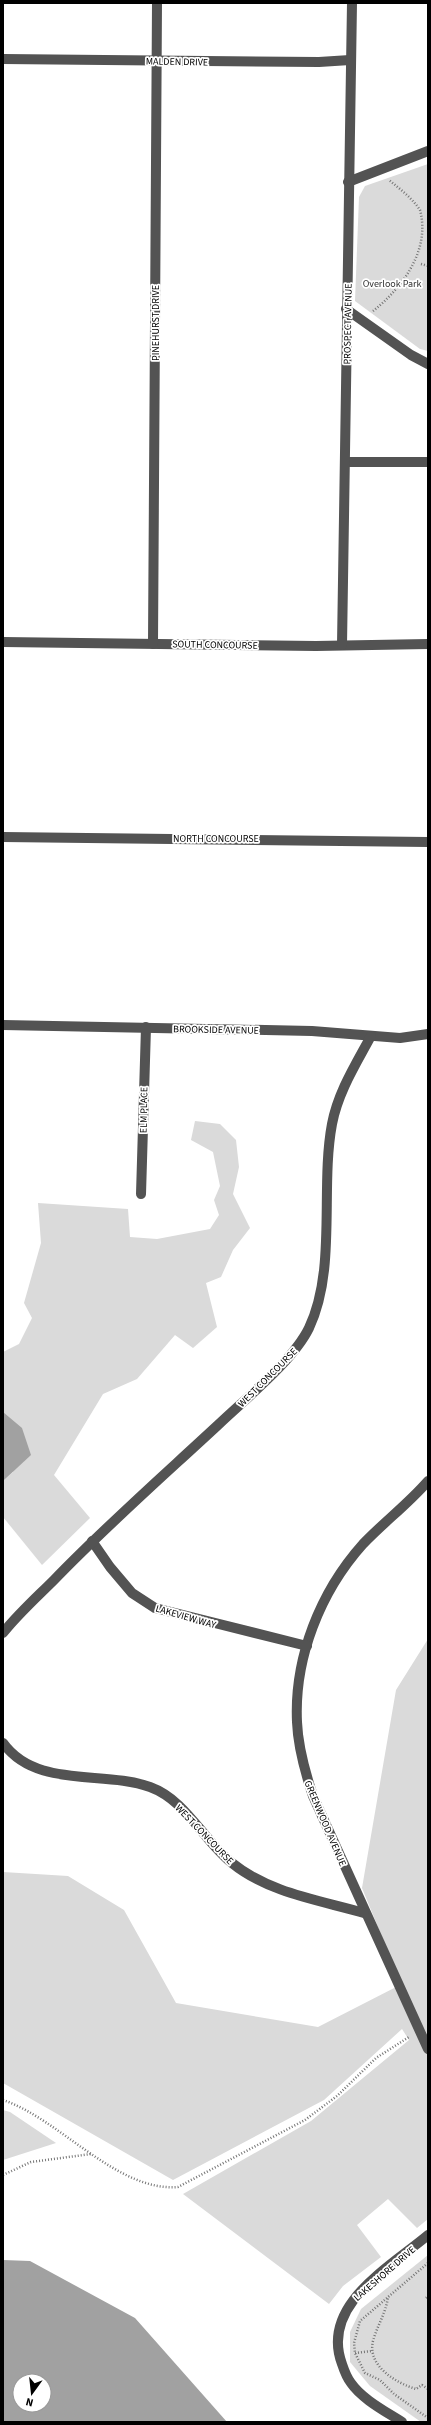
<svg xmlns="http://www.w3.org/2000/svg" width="431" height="2425" viewBox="0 0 431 2425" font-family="'Source Sans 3',sans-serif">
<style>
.green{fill:#dadada}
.water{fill:#a1a1a1;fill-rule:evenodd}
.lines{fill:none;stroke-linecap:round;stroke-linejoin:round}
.path{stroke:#757575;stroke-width:2.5;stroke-dasharray:1 2;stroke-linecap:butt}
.minor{stroke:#535353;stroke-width:10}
.labels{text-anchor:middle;stroke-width:3.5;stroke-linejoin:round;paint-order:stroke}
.street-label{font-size:10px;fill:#000;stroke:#fff}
.park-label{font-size:10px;fill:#313131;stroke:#fff}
</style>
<rect width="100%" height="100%" fill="#fff"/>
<!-- green -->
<g class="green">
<path d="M428,164V351L420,349L355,301L359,197L365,186Z"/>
<path d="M195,1121L220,1124L236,1140L239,1167L233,1194L250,1228L233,1250L221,1277L206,1283L217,1327L193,1348L175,1335L137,1379L103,1394L54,1475L90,1518L42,1565L3,1517V1481L13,1472L3,1412V1352L19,1344L32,1318L24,1303L41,1243L38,1203L128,1209L130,1237L157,1239L210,1229L219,1215L214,1200L220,1186L213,1152L191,1140Z"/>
<path d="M428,1639V2219L417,2228L388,2199L357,2225L381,2257L343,2286L329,2304L183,2194L311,2121L409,2040L402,2029L324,2100L173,2180L3,2083V1872L68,1876L124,1910L176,2003L318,2027L400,1985L412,2010L362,1888L396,1690Z"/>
<path d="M3,2110L10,2112L56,2143L3,2160Z"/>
<path d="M428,2255V2422H421L370,2386L350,2362V2332L361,2309Z"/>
</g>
<!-- water -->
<g class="water">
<path d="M3,1412L22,1428L31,1455L3,1481Z"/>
<path d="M3,2260L30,2261L135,2318L227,2422H3ZM20,2381H44V2405H20Z"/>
</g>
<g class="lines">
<!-- path -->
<g class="path">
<path d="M421,264L428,266"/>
<path d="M373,311C401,289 431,251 420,210C412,198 400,189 389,180"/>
<path d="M3,2100C60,2119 117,2192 178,2187L305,2120L337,2096L376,2058L409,2037"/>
<path d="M3,2175L31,2162L91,2154"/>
<path d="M428,2263L388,2297C386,2313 377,2326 373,2341C367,2366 396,2383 416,2389L422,2385L428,2389"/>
<path d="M387,2298L360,2321L354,2343L355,2353L365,2373L380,2380L394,2394L428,2418"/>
<path d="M426,2298L428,2296"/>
<path d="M355,2353L372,2351"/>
</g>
<!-- minor -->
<g class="minor">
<path d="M3,59L319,62L350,60"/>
<path d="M348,182L428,151"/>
<path d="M346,309L411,355L428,364"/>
<path d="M345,462H428"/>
<path d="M3,642L316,646L428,644"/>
<path d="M153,644L157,3"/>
<path d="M342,645L352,3"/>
<path d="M3,837L428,842"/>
<path d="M3,1025L312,1031L400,1038L428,1034"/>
<path d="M141,1194L146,1027"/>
<path d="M428,1481C408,1504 384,1522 363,1544C320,1592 294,1658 297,1722C298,1748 305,1772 313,1796L428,2049"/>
<path d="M92,1541L110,1567L132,1593L155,1608L307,1646"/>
<path d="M3,1633C18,1614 37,1597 54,1580C106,1526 163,1476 218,1425C245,1399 293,1361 309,1328C337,1269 320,1188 332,1124C338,1092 356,1064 371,1036"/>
<path d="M3,1743C36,1789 103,1770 150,1787C186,1800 203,1840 232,1863C269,1893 319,1900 364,1913"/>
<path d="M402,2422C385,2411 362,2399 351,2383C347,2378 344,2370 342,2364C320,2305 390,2267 428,2235"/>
</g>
</g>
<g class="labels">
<!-- street labels -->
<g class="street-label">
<text transform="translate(177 61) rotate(1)" y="4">MALDEN DRIVE</text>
<text transform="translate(155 323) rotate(-90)" y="4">PINEHURST DRIVE</text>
<text transform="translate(347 324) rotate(-89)" y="4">PROSPECT AVENUE</text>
<text transform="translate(215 644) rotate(1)" y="4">SOUTH CONCOURSE</text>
<text x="216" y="842">NORTH CONCOURSE</text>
<text transform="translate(216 1029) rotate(1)" y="4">BROOKSIDE AVENUE</text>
<text transform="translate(143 1110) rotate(-89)" y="4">ELM PLACE</text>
<text transform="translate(267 1377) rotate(-45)" y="4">WEST CONCOURSE</text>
<text transform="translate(186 1616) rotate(16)" y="4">LAKEVIEW WAY</text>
<text transform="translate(326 1823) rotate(67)" y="4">GREENWOOD AVENUE</text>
<text transform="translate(205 1834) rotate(46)" y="4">WEST CONCOURSE</text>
<text transform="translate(384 2273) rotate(-41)" y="4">LAKESHORE DRIVE</text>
</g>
<!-- park labels -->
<g class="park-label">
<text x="392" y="287">Overlook Park</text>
</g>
</g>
<!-- border -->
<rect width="431" height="2425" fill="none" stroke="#000000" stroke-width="8"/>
<!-- north arrow -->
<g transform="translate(32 2393) rotate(195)"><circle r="19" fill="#ffffff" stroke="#999999"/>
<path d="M0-3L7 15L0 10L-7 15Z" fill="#000000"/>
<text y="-6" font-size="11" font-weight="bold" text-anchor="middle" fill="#000000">N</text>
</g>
</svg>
